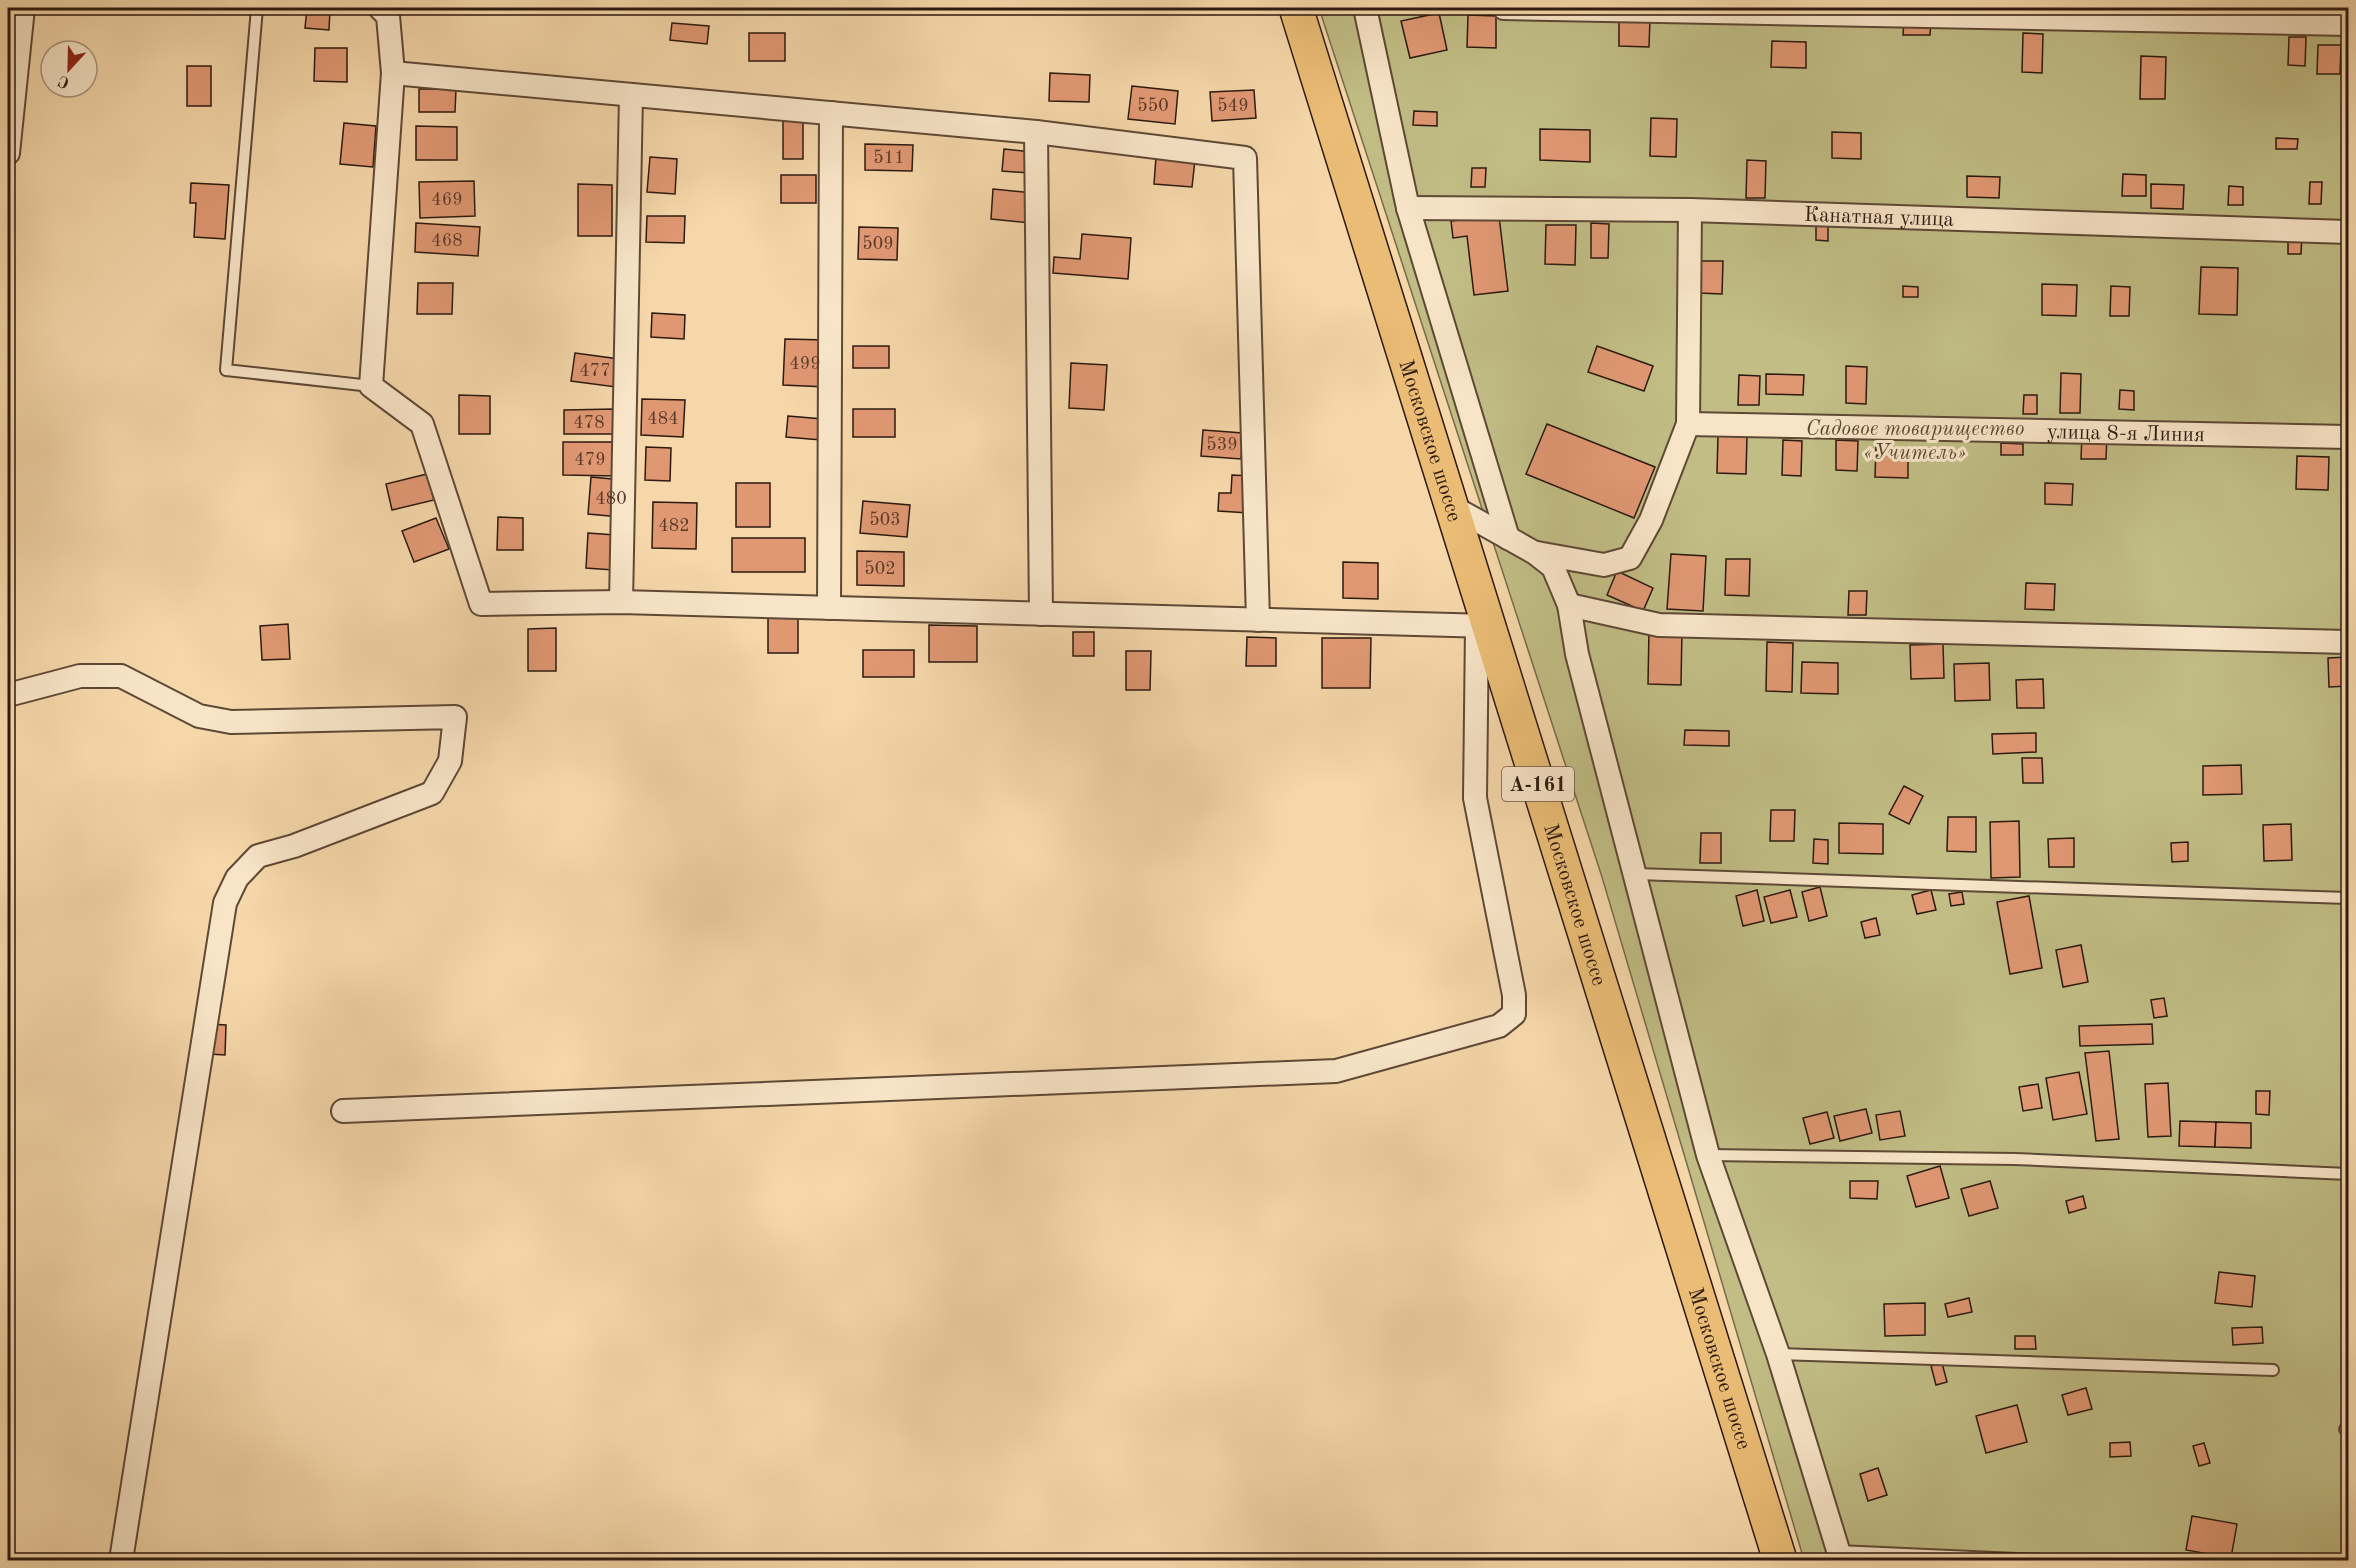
<svg xmlns="http://www.w3.org/2000/svg" width="2356" height="1568" viewBox="0 0 2356 1568" font-family="'Old Standard TT',serif">
<style>
.green{fill:#c1bd85;stroke:#766b4a;stroke-width:1.5}
.building{fill:#e09873;stroke:#2c1910;stroke-width:1.5}
.lines{fill:none;stroke-linecap:round;stroke-linejoin:round}
.lane-casing{stroke:#5e4836;stroke-width:14}
.street-casing{stroke:#5e4836;stroke-width:26}
.highway-casing{stroke:#2c1910;stroke-width:36}
.lane{stroke:#f8e5c8;stroke-width:10}
.street{stroke:#f8e5c8;stroke-width:22}
.highway{stroke:#eabc75;stroke-width:33}
.labels{text-anchor:middle;stroke-width:6;stroke-linejoin:round;paint-order:stroke}
.number-label{font-size:18px;fill:#593929}
.shield{fill:#f8e5c8;stroke:#695647;stroke-width:1.5}
.shield-label{font-size:20px;font-weight:bold;fill:#2c1910}
.street-label{font-size:21px;fill:#2c1910;stroke:#f8e5c8}
.park-label{font-size:21px;font-style:italic;fill:#594a33;stroke:#f8e5c8}
</style>
<rect width="100%" height="100%" fill="#f5d7aa"/>
<filter id="stains"><feTurbulence type="fractalNoise" baseFrequency=".00333" numOctaves="4"/><feColorMatrix values="0 0 0 0 .2 0 0 0 0 .09 0 0 0 0 .02 0 0 0 .5 -.17"/></filter>
<radialGradient id="worn" r=".72"><stop offset=".6" stop-color="#630" stop-opacity="0"/><stop offset="1" stop-color="#630" stop-opacity=".3"/></radialGradient>
<!-- green -->
<path class="green" d="M1319,8H2348V1560H1804L1602,877Z"/>
<!-- building -->
<g class="building">
<path d="M307,8H344V11L330,10L329,30L305,28Z"/>
<path d="M1439,13L1447,50L1410,58L1401,21Z"/>
<path d="M1468,15L1496,16V48L1467,47Z"/>
<path d="M1619,17L1650,18L1649,47L1619,46Z"/>
<path d="M1904,20H1931L1930,35H1903Z"/>
<path d="M672,23L709,26L707,44L670,40Z"/>
<rect x="749" y="33" width="36" height="28"/>
<path d="M2023,33L2043,34L2042,73L2022,72Z"/>
<path d="M2289,37H2306L2305,66L2288,65Z"/>
<path d="M1772,41L1806,42V68L1771,67Z"/>
<path d="M2318,45H2341L2340,74H2317Z"/>
<path d="M315,48H347V82L314,81Z"/>
<path d="M2141,56L2166,57L2165,99H2140Z"/>
<rect x="187" y="66" width="24" height="40"/>
<path d="M1050,73L1090,75L1089,102L1049,101Z"/>
<path d="M1132,86L1178,91L1175,124L1128,119Z"/>
<path d="M419,89H456L455,112H419Z"/>
<path d="M1254,90L1256,118L1212,121L1210,92Z"/>
<path d="M1414,111L1437,112V126L1413,125Z"/>
<rect x="783" y="116" width="20" height="43"/>
<path d="M1651,118L1677,119L1676,157L1650,156Z"/>
<path d="M344,123L376,126L373,167L340,164Z"/>
<path d="M416,126L457,127V160H416Z"/>
<path d="M1540,129L1590,130V162L1540,160Z"/>
<path d="M1832,132L1861,133V159L1832,158Z"/>
<path d="M2276,138L2298,139L2297,149H2276Z"/>
<path d="M865,144L913,145L912,171L865,170Z"/>
<path d="M1004,149L1032,152L1030,173L1002,171Z"/>
<path d="M650,157L677,159L675,194L647,192Z"/>
<path d="M1156,157L1195,160L1192,187L1154,184Z"/>
<path d="M1747,160L1766,161L1765,198H1746Z"/>
<path d="M1472,168H1486L1485,187H1471Z"/>
<path d="M2123,174L2146,175V196H2122Z"/>
<rect x="781" y="175" width="35" height="28"/>
<path d="M1967,176L2000,177L1999,198L1967,197Z"/>
<path d="M474,181L475,216L420,218L419,182Z"/>
<path d="M2310,182H2322L2321,204H2309Z"/>
<path d="M191,183L229,185L225,239L194,237L196,203H190Z"/>
<path d="M578,184L612,185V236H578Z"/>
<path d="M2151,184L2184,185L2183,209L2151,208Z"/>
<path d="M2229,186L2243,187V205H2228Z"/>
<path d="M993,189L1033,193L1030,223L991,219Z"/>
<path d="M647,216H685L684,243L646,242Z"/>
<path d="M1499,216L1508,291L1474,295L1467,236L1453,238L1451,221Z"/>
<path d="M416,223L480,227L478,256L415,252Z"/>
<path d="M1591,223L1609,224L1608,258H1591Z"/>
<path d="M1546,225H1576L1575,265L1545,264Z"/>
<path d="M1816,226H1828V241L1816,240Z"/>
<path d="M859,227L898,228L897,260L858,259Z"/>
<path d="M1082,234L1131,238L1128,279L1053,273L1054,257L1080,259Z"/>
<path d="M2288,235H2302L2301,254H2288Z"/>
<path d="M1700,261H1723L1722,294L1699,293Z"/>
<path d="M2201,267L2238,268L2237,315L2199,314Z"/>
<path d="M418,283H453L452,314H417Z"/>
<path d="M2042,284L2077,285L2076,316L2042,315Z"/>
<path d="M1903,286L1918,287V297H1903Z"/>
<path d="M2111,286L2130,287L2129,316H2110Z"/>
<path d="M652,313L685,315L684,339L651,337Z"/>
<path d="M785,339L827,340L826,387L783,385Z"/>
<rect x="853" y="346" width="36" height="22"/>
<path d="M1597,346L1653,366L1644,391L1588,372Z"/>
<path d="M575,353L619,359L616,387L571,381Z"/>
<path d="M1071,363L1107,365L1104,410L1069,408Z"/>
<path d="M1846,366L1867,367L1866,404L1846,403Z"/>
<path d="M2061,373L2081,374L2080,413H2060Z"/>
<path d="M1766,374L1804,375L1803,395L1766,394Z"/>
<path d="M1739,375L1760,376L1759,405H1738Z"/>
<path d="M2120,390L2134,391V410L2119,409Z"/>
<path d="M459,395L490,396V434H459Z"/>
<path d="M2024,395H2037V414H2023Z"/>
<path d="M642,399L685,400L683,437L641,435Z"/>
<path d="M614,409V434H564V410Z"/>
<rect x="853" y="409" width="42" height="28"/>
<path d="M788,416L823,419L821,440L786,437Z"/>
<path d="M1547,424L1655,467L1634,518L1526,474Z"/>
<path d="M1203,430L1243,433L1241,459L1201,456Z"/>
<path d="M2082,434L2107,435L2106,459H2081Z"/>
<path d="M1718,435L1747,436L1746,474L1717,473Z"/>
<path d="M1783,440L1802,441L1801,476L1782,475Z"/>
<path d="M1836,440L1858,441L1857,471L1836,470Z"/>
<path d="M563,442H618L617,476L563,475Z"/>
<path d="M2001,443L2023,444V455H2001Z"/>
<path d="M646,447L671,448L670,481L645,480Z"/>
<path d="M1876,447L1908,448V478L1875,477Z"/>
<path d="M2297,456L2329,457L2328,490L2296,489Z"/>
<path d="M427,474L434,500L392,510L386,484Z"/>
<path d="M1232,475L1251,476L1249,513L1218,511L1219,493H1231Z"/>
<path d="M591,477L634,481L631,518L588,514Z"/>
<rect x="736" y="483" width="34" height="44"/>
<path d="M2045,483L2073,484L2072,505L2045,504Z"/>
<path d="M863,501L910,505L907,537L860,533Z"/>
<path d="M653,502L697,503L696,549L652,548Z"/>
<path d="M498,517L523,518V550H497Z"/>
<path d="M436,518L449,549L414,562L402,531Z"/>
<path d="M588,533L615,535L613,570L586,568Z"/>
<rect x="732" y="538" width="73" height="34"/>
<path d="M857,551L904,552V586L857,585Z"/>
<path d="M1671,554L1706,556L1703,611L1667,609Z"/>
<path d="M1726,559H1750L1749,596L1725,595Z"/>
<path d="M1343,562L1378,563V599L1343,598Z"/>
<path d="M1617,571L1653,588L1643,611L1607,595Z"/>
<path d="M2026,583L2055,584L2054,610L2025,609Z"/>
<path d="M1849,591H1867L1866,615H1848Z"/>
<path d="M768,617L798,618V653H768Z"/>
<path d="M288,624L290,659L262,660L260,626Z"/>
<path d="M929,625L977,626V662H929Z"/>
<path d="M556,628V671H528V629Z"/>
<path d="M1649,629H1682L1681,685L1648,684Z"/>
<rect x="1073" y="632" width="21" height="24"/>
<path d="M1247,637L1276,638V666H1246Z"/>
<path d="M1322,638H1371L1370,688H1322Z"/>
<path d="M1767,642L1793,643L1792,692L1766,691Z"/>
<path d="M1943,644L1944,678L1911,679L1910,645Z"/>
<rect x="863" y="650" width="51" height="27"/>
<path d="M1126,651H1151L1150,690H1126Z"/>
<path d="M2348,657V686L2329,687L2328,658Z"/>
<path d="M1802,662L1838,663V694L1801,693Z"/>
<path d="M1989,663L1990,700L1955,701L1954,664Z"/>
<path d="M2043,679L2044,708H2017L2016,680Z"/>
<path d="M1685,730L1729,731V746L1684,745Z"/>
<path d="M2036,733V752L1993,754L1992,734Z"/>
<path d="M2022,758H2042L2043,783H2023Z"/>
<path d="M2241,765L2242,794L2203,795V766Z"/>
<path d="M1904,786L1923,796L1909,824L1889,814Z"/>
<path d="M1771,810H1795L1794,841H1770Z"/>
<path d="M1948,817H1976V852L1947,851Z"/>
<path d="M2019,821L2020,877L1991,878L1990,822Z"/>
<path d="M1839,823L1883,824V854L1839,853Z"/>
<path d="M2291,824L2292,860L2264,861L2263,825Z"/>
<path d="M1701,833H1721V863H1700Z"/>
<path d="M2074,838V867H2049L2048,839Z"/>
<path d="M1814,839L1828,840V864L1813,863Z"/>
<path d="M2188,842V861L2172,862L2171,843Z"/>
<path d="M1820,887L1827,916L1809,921L1802,892Z"/>
<path d="M1757,890L1764,921L1743,926L1736,896Z"/>
<path d="M1790,890L1797,917L1771,923L1764,897Z"/>
<path d="M1931,890L1936,910L1917,914L1912,895Z"/>
<path d="M1962,892L1964,904L1951,906L1949,894Z"/>
<path d="M2029,896L2042,968L2010,974L1997,902Z"/>
<path d="M1876,918L1880,935L1865,938L1861,922Z"/>
<path d="M2081,945L2088,982L2063,987L2056,950Z"/>
<path d="M2164,998L2167,1016L2154,1018L2151,1000Z"/>
<path d="M210,1024L226,1025L225,1055L209,1054Z"/>
<path d="M2152,1024L2153,1044L2080,1046L2079,1026Z"/>
<path d="M2109,1051L2119,1139L2096,1141L2085,1053Z"/>
<path d="M2079,1072L2087,1114L2053,1120L2046,1078Z"/>
<path d="M2168,1083L2171,1136L2148,1137L2145,1084Z"/>
<path d="M2038,1084L2042,1108L2023,1111L2019,1087Z"/>
<path d="M2256,1091H2270L2269,1115L2256,1114Z"/>
<path d="M1866,1109L1872,1133L1840,1141L1834,1116Z"/>
<path d="M1900,1111L1905,1136L1880,1140L1876,1115Z"/>
<path d="M1827,1112L1834,1138L1810,1144L1803,1118Z"/>
<path d="M2180,1121L2216,1122L2215,1147L2179,1146Z"/>
<path d="M2216,1122L2251,1123V1148L2215,1147Z"/>
<path d="M1940,1166L1949,1198L1916,1207L1907,1176Z"/>
<path d="M1850,1181H1878L1877,1199L1850,1198Z"/>
<path d="M1990,1181L1998,1208L1969,1216L1961,1189Z"/>
<path d="M2083,1196L2086,1208L2069,1213L2066,1201Z"/>
<path d="M2219,1272L2255,1276L2252,1307L2215,1303Z"/>
<path d="M1969,1298L1972,1312L1948,1317L1945,1304Z"/>
<path d="M1925,1303V1335L1885,1336L1884,1304Z"/>
<path d="M2262,1327L2263,1343L2233,1345L2232,1328Z"/>
<path d="M2015,1336H2035L2036,1349H2015Z"/>
<path d="M1942,1363L1947,1382L1936,1385L1931,1366Z"/>
<path d="M2086,1388L2092,1409L2068,1415L2062,1395Z"/>
<path d="M2017,1405L2027,1442L1986,1453L1976,1416Z"/>
<path d="M2130,1442L2131,1456L2110,1457V1443Z"/>
<path d="M2204,1443L2210,1463L2199,1466L2193,1446Z"/>
<path d="M1878,1468L1887,1495L1868,1501L1860,1474Z"/>
<path d="M2192,1516L2237,1524L2231,1558L2186,1550Z"/>
</g>
<g class="lines">
<!-- lane casing -->
<g class="lane-casing">
<g id="lane">
<path d="M257,8L226,370L371,386"/>
<path d="M1636,874L2348,898"/>
<path d="M1708,1155L2015,1159L2348,1174"/>
<path d="M1778,1354L2273,1370"/>
<path d="M2345,1429H2348"/>
<path d="M1838,1551L2041,1560"/>
</g>
</g>
<!-- street casing -->
<g class="street-casing">
<g id="street">
<path d="M380,8L388,16L393,73L371,386L422,424L481,604L621,602L1489,626"/>
<path d="M1365,8L1408,208L1508,538"/>
<path d="M1504,8L2348,24"/>
<path d="M393,73L1036,132L1245,158L1258,620"/>
<path d="M1036,132L1041,614"/>
<path d="M8,153L23,8"/>
<path id="s1" d="M1408,208L1690,210L2348,232"/>
<path id="s2" d="M1690,210L1688,424L2348,437"/>
<path d="M1451,506L1535,553L1553,567L1569,605L1577,654L1708,1155L1778,1354L1841,1560"/>
<path d="M1537,553L1604,565L1630,558L1651,520L1688,424"/>
<path d="M621,602L631,95"/>
<path d="M1569,605L1659,625L2348,642"/>
<path d="M829,608L831,113"/>
<path d="M8,695L80,676H121L199,716L231,722L455,717L450,761L432,793L294,846L258,856L237,878L225,903L121,1560"/>
<path d="M343,1111L1336,1071L1499,1026L1514,1014V995L1475,798L1477,627"/>
</g>
</g>
<!-- highway casing -->
<g class="highway-casing">
<g id="highway">
<path id="s3" d="M1296,8L1780,1560"/>
</g>
</g>
<!-- lane -->
<use href="#lane" class="lane"/>
<!-- street -->
<use href="#street" class="street"/>
<!-- highway -->
<use href="#highway" class="highway"/>
</g>
<g class="labels">
<!-- number labels -->
<g class="number-label">
<text x="1153" y="111">550</text>
<text x="1233" y="111">549</text>
<text x="889" y="163">511</text>
<text x="447" y="205">469</text>
<text x="447" y="246">468</text>
<text x="878" y="249">509</text>
<text x="805" y="369">499</text>
<text x="595" y="376">477</text>
<text x="663" y="424">484</text>
<text x="589" y="428">478</text>
<text x="1222" y="450">539</text>
<text x="590" y="465">479</text>
<text x="611" y="504">480</text>
<text x="885" y="525">503</text>
<text x="674" y="531">482</text>
<text x="880" y="574">502</text>
</g>
<!-- shield labels -->
<rect class="shield" x="1502" y="767" width="72" height="34" rx="4.5"/>
<g class="shield-label">
<text x="1538" y="791">А-161</text>
</g>
<!-- street labels -->
<g class="street-label">
<text dy="7" stroke="none"><textPath href="#s1" startOffset="471">Канатная улица</textPath></text>
<text dy="7" stroke="none"><textPath href="#s2" startOffset="652">улица 8-я Линия</textPath></text>
<text dy="7" stroke="none"><textPath href="#s3" startOffset="453">Московское шоссе</textPath></text>
<text dy="7" stroke="none"><textPath href="#s3" startOffset="939">Московское шоссе</textPath></text>
<text dy="7" stroke="none"><textPath href="#s3" startOffset="1425">Московское шоссе</textPath></text>
</g>
<!-- park labels -->
<g class="park-label">
<text x="1915" y="435">Садовое товарищество<tspan x="1915" dy="24">«Учитель»</tspan></text>
</g>
</g>
<!-- margin -->
<rect width="2356" height="1568" fill="none" stroke="#f5d7aa" stroke-width="30"/>
<rect x="9" y="9" width="2338" height="1550" fill="none" stroke="#2c1910" stroke-width="3"/>
<rect x="15" y="15" width="2326" height="1538" fill="none" stroke="#2c1910" stroke-width="1.5"/>
<!-- north arrow -->
<g transform="translate(69 69) rotate(202)"><circle r="28" fill="#f8e5c8" stroke="#a6937e" stroke-width="1.5"/>
<path d="M0-4.5L10 22L0 15L-10 22Z" fill="#8f2418"/>
<text y="-9" font-size="16" font-weight="bold" text-anchor="middle" fill="#2c1910">С</text>
</g>
<rect width="100%" height="100%" filter="url(#stains)"/>
<rect width="100%" height="100%" fill="url(#worn)"/>
</svg>
